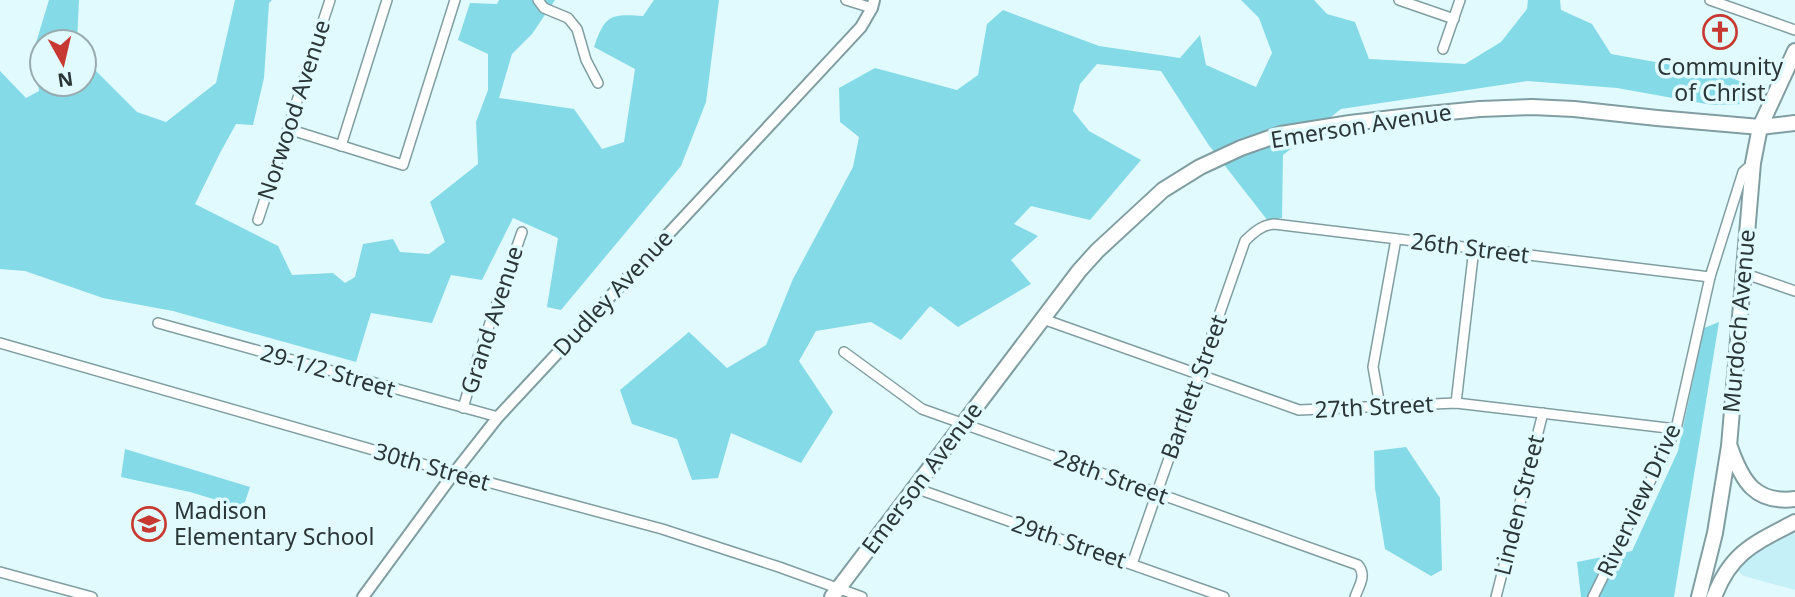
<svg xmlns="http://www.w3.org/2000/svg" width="1795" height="597" viewBox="0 0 1795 597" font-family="'Noto Sans',sans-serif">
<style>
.built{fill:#c6f0f7}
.green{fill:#84dae7}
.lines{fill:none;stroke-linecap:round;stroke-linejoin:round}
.minor-casing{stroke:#809ea2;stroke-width:12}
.tertiary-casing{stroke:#809ea2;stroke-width:14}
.primary-casing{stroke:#809ea2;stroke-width:18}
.minor{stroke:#fff;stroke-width:9}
.tertiary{stroke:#fff;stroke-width:10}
.primary{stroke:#fff;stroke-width:14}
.labels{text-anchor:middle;stroke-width:7;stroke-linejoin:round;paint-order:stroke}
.poi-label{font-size:23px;fill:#2a3638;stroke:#e1fafe}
.street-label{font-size:23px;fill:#2a3638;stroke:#e1fafe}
</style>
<rect width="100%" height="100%" fill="#e1fafe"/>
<!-- built -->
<path class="built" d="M1795,522V590L1744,576L1731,565Z"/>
<!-- green -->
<g class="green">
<path d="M49,0H79L77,42H42V84H84V59L137,112L166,122L216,83L235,0H272L269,3L264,78L253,125L236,124L220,153L195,204L278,246L292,275L333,273L345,283L355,277L363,244L393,239L400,252L429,254L445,242L430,202L478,164L476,122L488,90V54L458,40L470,3L497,4L499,0H555L532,34L512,54L499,98L574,109L602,149L624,142L635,69L594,47C605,15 610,14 643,16L654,0H719L706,102L681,166L561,310L547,307L558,238L513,218L482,280L451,275L432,323L371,313L356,362L173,311L103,298L25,271L0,269V71L26,98L39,91L35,46Z"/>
<path d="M1241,0H1314L1327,14L1355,22L1369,59L1465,64L1501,42L1527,9L1528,0H1560L1561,10L1592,24L1611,54L1722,74L1749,85L1746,104L1712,105L1617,88L1527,81L1341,109L1283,155L1282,218L1268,221L1208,144L1161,71L1097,64L1080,84L1073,111L1089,131L1141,160L1090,220L1031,206L1014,224L1038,236L1011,260L1031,284L958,327L930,306L901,340L871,322L816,331L799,361L833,412L801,463L731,433L718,478L692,480L677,439L632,424L620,390L689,332L727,368L766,345L793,279L853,167L859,137L840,122L839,88L875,68L957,90L978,75L987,24L1003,10L1099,46L1180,58L1200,35L1206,65L1256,87L1272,53L1259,18Z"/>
<path d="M1719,322L1674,597H1581L1577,562L1632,551L1678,451L1704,328Z"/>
<path d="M1406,447L1440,498L1442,570L1431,576L1385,549L1375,488L1374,451Z"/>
<path d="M125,449L250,487L243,508L190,492L121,477Z"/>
</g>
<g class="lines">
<!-- minor casing -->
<g class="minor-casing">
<g id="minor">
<path d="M538,0L544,8L568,18L577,29L586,60L598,83"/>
<path d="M846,0L872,8"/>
<path d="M1399,0L1454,19"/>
<path d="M1710,0L1795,30"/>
<path d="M1443,49L1460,0"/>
<path d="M288,129L403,165L455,0"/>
<path d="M341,146L387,0"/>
<path d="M258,220L330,0"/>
<path d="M1743,273L1795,291"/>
<path d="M1043,319L1299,410L1456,403L1676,429"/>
<path d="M158,323L498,417"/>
<path d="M0,343L454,473L662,529L779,567L862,597"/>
<path d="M844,352L922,409L1358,565C1367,575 1359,586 1355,597"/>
<path d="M1456,403L1474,248"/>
<path d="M1380,406L1373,367L1396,239"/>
<path d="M463,408L478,357L522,232"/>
<path d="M915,488L1224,597"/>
<path d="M1132,564L1245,241C1254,232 1262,225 1274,224L1710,277"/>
<path d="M0,572L92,597"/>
<path d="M1496,597L1543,413"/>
<path d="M1593,597L1676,429L1710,277L1743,172L1753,163"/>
</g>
</g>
<!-- tertiary casing -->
<g class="tertiary-casing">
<path id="tertiary" d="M363,597L454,473L498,417L861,27L872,8L874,0"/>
</g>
<!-- primary casing -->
<g class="primary-casing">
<g id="primary">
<path d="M1730,447C1742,481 1755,504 1795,499"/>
<path d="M832,597L1079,271L1097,251L1163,190L1200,167L1241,148L1281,134L1350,123L1418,115L1480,109L1532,107L1574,109L1657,118L1760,127L1795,123"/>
<path d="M1699,597L1715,533L1729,446L1753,163L1760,127L1795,51"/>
<path d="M1714,597C1731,552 1755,543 1795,522"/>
</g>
</g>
<!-- minor -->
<use href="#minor" class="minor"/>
<!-- tertiary -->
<use href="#tertiary" class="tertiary"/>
<!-- primary -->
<use href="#primary" class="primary"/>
</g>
<!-- icons -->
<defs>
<g id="church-ring" transform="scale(1.75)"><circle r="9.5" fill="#e1fafe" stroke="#c73930" stroke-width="1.5"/><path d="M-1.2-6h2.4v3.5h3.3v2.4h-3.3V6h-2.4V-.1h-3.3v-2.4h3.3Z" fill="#c73930"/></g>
<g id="school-ring" transform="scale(1.75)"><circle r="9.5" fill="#e1fafe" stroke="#c73930" stroke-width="1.5"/><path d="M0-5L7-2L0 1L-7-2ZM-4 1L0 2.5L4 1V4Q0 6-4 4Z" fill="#c73930"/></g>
</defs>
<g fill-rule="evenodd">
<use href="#church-ring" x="1720" y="32"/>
<use href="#school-ring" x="149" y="524"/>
</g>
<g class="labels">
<!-- poi labels -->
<g class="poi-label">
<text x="1720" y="75">Community<tspan x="1720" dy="26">of Christ</tspan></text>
<text x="174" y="519" text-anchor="start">Madison<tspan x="174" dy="26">Elementary School</tspan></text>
</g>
<!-- street labels -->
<g class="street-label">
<text transform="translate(294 110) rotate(-72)" y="8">Norwood Avenue</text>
<text transform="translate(1361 126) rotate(-9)" y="8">Emerson Avenue</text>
<text transform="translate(1470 248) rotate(7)" y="8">26th Street</text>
<text transform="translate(613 293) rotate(-47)" y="8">Dudley Avenue</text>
<text transform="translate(492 320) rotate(-72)" y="8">Grand Avenue</text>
<text transform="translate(1739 321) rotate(-85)" y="8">Murdoch Avenue</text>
<text transform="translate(328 371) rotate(16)" y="8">29-1/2 Street</text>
<text transform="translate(1194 387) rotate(-70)" y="8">Bartlett Street</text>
<text transform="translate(1374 407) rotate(-3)" y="8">27th Street</text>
<text transform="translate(432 467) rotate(16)" y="8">30th Street</text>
<text transform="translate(1111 477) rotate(20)" y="8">28th Street</text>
<text transform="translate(922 478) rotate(-53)" y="8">Emerson Avenue</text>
<text transform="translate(1639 500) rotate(-65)" y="8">Riverview Drive</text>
<text transform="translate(1519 505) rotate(-76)" y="8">Linden Street</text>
<text transform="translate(1069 542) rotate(19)" y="8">29th Street</text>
</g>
</g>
<!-- north arrow -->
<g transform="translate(63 63) rotate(172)"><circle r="33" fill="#e1fafe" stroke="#98acaf" stroke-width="2"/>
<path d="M0-5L12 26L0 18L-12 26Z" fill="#c73930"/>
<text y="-10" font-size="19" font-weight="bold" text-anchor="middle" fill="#2a3638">N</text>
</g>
</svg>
